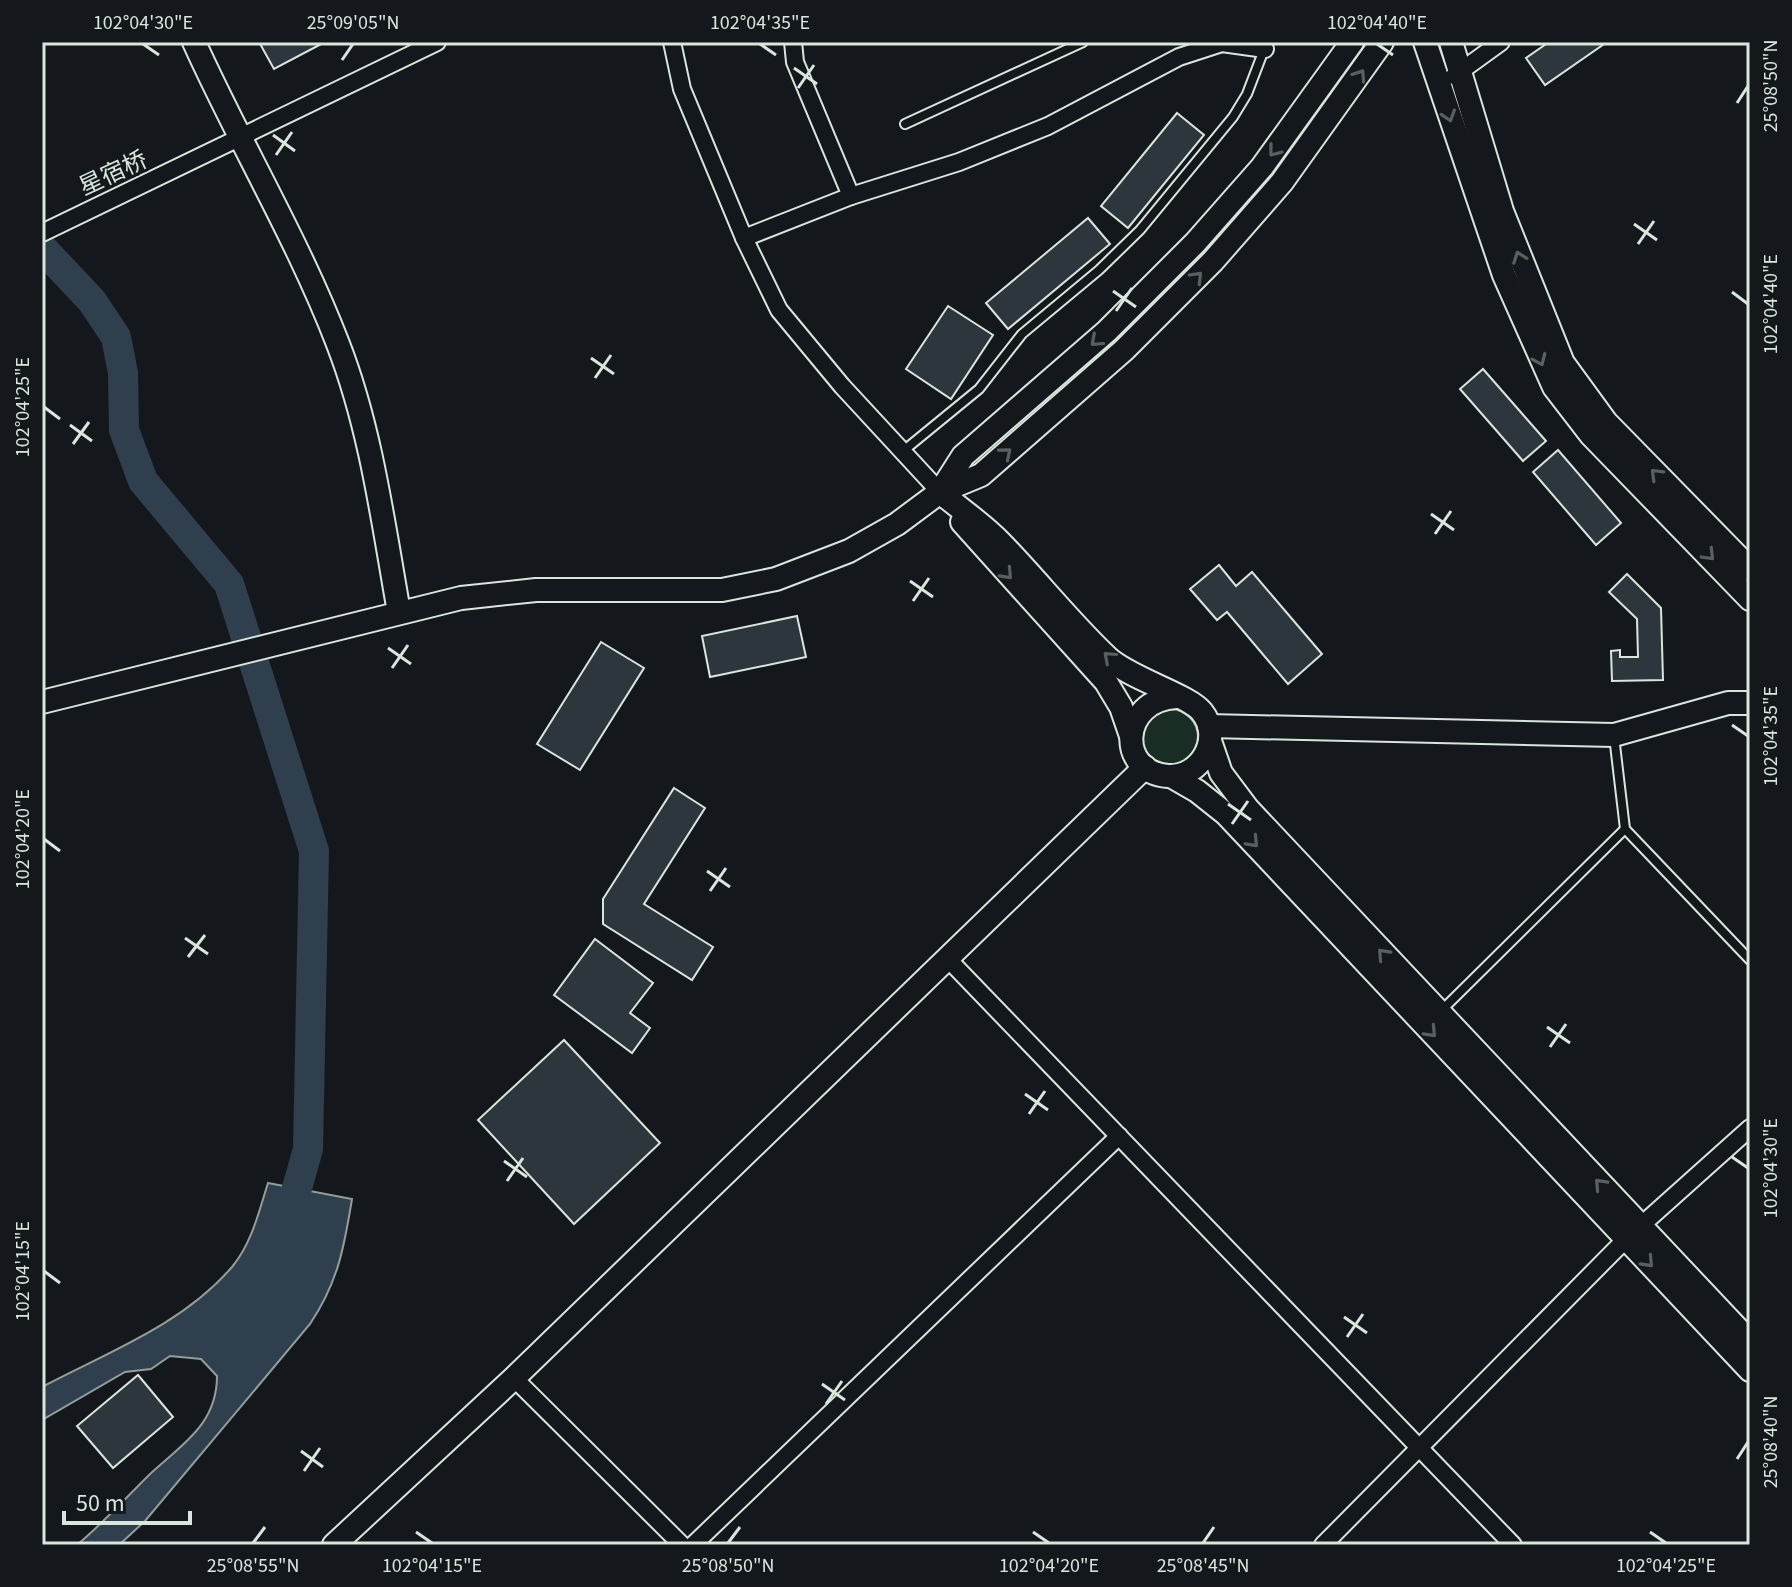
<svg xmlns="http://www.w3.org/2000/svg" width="1792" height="1587" viewBox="0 0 1792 1587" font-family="'Source Sans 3','Noto Sans SC',sans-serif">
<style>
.green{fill:#1a2d24;stroke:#939e99;stroke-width:2}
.water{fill:#2f3f4d;stroke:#939e99;stroke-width:2}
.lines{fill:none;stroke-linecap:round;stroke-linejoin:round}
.river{stroke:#2f3f4d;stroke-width:30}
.building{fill:#2c363c;stroke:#d8e6dc;stroke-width:2}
.lane-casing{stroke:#d8e6dc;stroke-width:12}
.street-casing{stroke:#d8e6dc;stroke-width:20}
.secondary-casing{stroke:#d8e6dc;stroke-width:26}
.lane{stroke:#14181c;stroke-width:8}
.street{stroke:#14181c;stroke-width:16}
.secondary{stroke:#14181c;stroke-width:22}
.oneway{stroke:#59605f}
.ticks{fill:none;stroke:#d8e6dc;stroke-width:3}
.labels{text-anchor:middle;stroke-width:6;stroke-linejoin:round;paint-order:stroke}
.street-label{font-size:24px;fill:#d8e6dc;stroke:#14181c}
.neatline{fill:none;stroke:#d8e6dc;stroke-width:3}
.ticks-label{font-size:20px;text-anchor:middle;fill:#d8e6dc}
</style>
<rect width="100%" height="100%" fill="#14181c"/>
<!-- green -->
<circle class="green" cx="1170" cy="737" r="28"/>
<!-- water -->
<path class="water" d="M268,1183L352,1199C344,1248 338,1282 310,1324L145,1521L119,1545H77C103,1523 125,1499 149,1475C181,1445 217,1425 217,1376L201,1359L170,1356L151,1369L125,1372L42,1420V1387C108,1352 182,1325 232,1267C252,1243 259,1211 268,1183Z"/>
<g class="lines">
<!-- river -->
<path class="river" d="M42,248L92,301L116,337L123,373L124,430L143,481L229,584L314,851L308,1149L286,1227"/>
</g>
<!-- building -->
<g class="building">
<path d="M259,42H325L274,69Z"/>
<path d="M1549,42H1607L1545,85L1526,58Z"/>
<path d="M1177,113L1204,135L1128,228L1101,206Z"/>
<path d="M1088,218L1110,244L1008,329L986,303Z"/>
<path d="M948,306L993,335L951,399L906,369Z"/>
<path d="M1483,369L1546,441L1523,461L1460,389Z"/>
<path d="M1558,450L1621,523L1596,545L1533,472Z"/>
<path d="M1219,565L1236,586L1252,572L1322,654L1288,684L1227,612L1217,620L1190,589Z"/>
<path d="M1627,574L1661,608L1663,680L1612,681L1611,651L1620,650V657H1638L1637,619L1609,592Z"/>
<path d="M797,616L806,657L710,677L702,636Z"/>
<path d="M601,642L644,668L580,770L537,744Z"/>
<path d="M674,788L705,808L644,904L713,947L692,980L603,924V899Z"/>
<path d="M595,939L653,983L630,1013L650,1028L632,1053L554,995Z"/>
<path d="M564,1040L660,1143L574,1224L478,1120Z"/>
<path d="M138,1375L173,1417L113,1468L77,1426Z"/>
</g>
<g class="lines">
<!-- lane casing -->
<g class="lane-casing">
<g id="lane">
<path d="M905,124L1083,42"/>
<path d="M902,452L979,389L1022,334L1099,270L1140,230L1233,117L1247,94L1265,47"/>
<path d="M1614,736L1625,829L1750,960"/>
<path d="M1441,1011L1625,829"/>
</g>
</g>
<!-- street casing -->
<g class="street-casing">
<g id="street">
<path d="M672,42L682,89L744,238L779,310L842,386L940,492"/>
<path d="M793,42L795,62L851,196"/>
<path d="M1454,76L1501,42"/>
<path d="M42,233L437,42"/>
<path d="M744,238L851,196L959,162L1048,126L1179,57L1222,43L1265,49"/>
<path d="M947,958L1513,1545"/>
<path d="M514,1378L682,1545"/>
<path d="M693,1545L1119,1136"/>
<path d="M1323,1545L1626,1239L1750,1128"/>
</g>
</g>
<!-- secondary casing -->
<g class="secondary-casing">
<g id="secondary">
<path d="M194,42C240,144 298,240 338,344C371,429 383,522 399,612"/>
<path d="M1425,42L1504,275L1554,387L1591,435L1750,599"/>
<path d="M1451,42L1502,211L1563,363L1606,422L1750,569"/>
<path d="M940,492L963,456L1107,331L1195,243L1262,167L1352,42"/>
<path d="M940,492C960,509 983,524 1001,543C1037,580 1070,622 1108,658C1131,679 1189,695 1202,712C1223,738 1201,778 1168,776C1116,772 1120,700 1176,697"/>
<path d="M962,522L1106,682L1121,707L1131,736"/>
<path d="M42,702L461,598L536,590H722L776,579L849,551L897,524L940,492L981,475L1124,350L1213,261L1282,182L1382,42"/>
<path d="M1209,726L1614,735L1728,703H1750"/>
<path d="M1210,741L1221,773L1248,809L1750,1342"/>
<path d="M1171,776L1197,791L1226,814L1750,1370"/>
<path d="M334,1545L514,1378L1145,767"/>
</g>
</g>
<!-- lane -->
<use href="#lane" class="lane"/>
<!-- street -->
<use href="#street" class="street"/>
<!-- secondary -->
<use href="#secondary" class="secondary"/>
</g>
<!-- one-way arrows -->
<defs><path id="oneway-chevron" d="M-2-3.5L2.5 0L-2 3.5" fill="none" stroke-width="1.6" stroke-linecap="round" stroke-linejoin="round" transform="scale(2)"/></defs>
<g class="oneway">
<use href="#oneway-chevron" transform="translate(1360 75) rotate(-56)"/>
<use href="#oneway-chevron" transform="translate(1449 116) rotate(72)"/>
<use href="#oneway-chevron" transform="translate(1274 151) rotate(128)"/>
<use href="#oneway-chevron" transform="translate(1519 257) rotate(-110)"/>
<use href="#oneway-chevron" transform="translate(1197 277) rotate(-46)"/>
<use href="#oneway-chevron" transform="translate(1096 341) rotate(138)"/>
<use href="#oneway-chevron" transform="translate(1540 360) rotate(66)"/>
<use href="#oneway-chevron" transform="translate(1006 453) rotate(-40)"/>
<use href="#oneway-chevron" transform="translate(1656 474) rotate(-135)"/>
<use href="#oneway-chevron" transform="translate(1709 555) rotate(46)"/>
<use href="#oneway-chevron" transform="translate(1007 574) rotate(47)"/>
<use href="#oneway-chevron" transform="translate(1109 657) rotate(-138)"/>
<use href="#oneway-chevron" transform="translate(1253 842) rotate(47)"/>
<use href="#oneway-chevron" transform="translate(1383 954) rotate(-133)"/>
<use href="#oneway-chevron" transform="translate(1431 1032) rotate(47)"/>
<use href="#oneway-chevron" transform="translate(1600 1184) rotate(-133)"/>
<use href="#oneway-chevron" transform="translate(1648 1262) rotate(47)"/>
</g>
<!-- ticks -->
<path class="ticks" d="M143,44L159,55M760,44L776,55M1377,44L1393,55M342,60L353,44M794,68L817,84M798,88L814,65M1737,103L1748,86M273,135L295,151M276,155L292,132M1634,224L1657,240M1638,244L1654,221M1113,291L1136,307M1732,292L1748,304M1116,311L1132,288M591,358L614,374M595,378L611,355M44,407L60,419M70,425L92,441M73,444L89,422M1431,514L1454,530M1435,534L1451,511M910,581L933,597M913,601L929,578M388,648L411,664M392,668L408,645M1732,725L1748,736M1228,804L1251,820M1232,824L1248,801M44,839L60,851M707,871L730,887M710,891L726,868M185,938L208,954M188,957L205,935M1547,1027L1570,1043M1550,1047L1566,1024M1025,1094L1048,1110M1029,1114L1045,1091M1732,1157L1748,1168M504,1161L527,1177M507,1181L523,1158M44,1271L60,1283M1344,1317L1367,1333M1347,1337L1363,1314M822,1384L845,1400M826,1404L842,1381M301,1451L323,1467M1737,1459L1748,1442M304,1471L320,1448M416,1532L432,1543M1033,1532L1049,1543M1650,1532L1666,1543M253,1543L265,1527M728,1543L740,1527M1203,1543L1214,1527"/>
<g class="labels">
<!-- street labels -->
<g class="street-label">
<text transform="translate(113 173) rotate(-25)" y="8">星宿桥</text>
</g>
</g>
<!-- border -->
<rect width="1792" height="1587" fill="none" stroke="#14181c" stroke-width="88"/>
<!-- scale -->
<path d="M64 1511v12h126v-12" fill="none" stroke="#d8e6dc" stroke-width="4"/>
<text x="76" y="1511" font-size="24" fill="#d8e6dc" stroke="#14181c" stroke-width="6" paint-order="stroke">50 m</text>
<rect x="44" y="44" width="1704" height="1499" class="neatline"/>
<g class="ticks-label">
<text x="143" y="29">102°04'30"E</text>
<text x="353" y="29">25°09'05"N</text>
<text x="760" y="29">102°04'35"E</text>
<text x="1377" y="29">102°04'40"E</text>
<text transform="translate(1770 86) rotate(-90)" y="7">25°08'50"N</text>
<text transform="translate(1770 304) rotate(-90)" y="7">102°04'40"E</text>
<text transform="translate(22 407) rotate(-90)" y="7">102°04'25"E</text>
<text transform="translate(1770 736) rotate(-90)" y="7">102°04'35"E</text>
<text transform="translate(22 839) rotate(-90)" y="7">102°04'20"E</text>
<text transform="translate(1770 1168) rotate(-90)" y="7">102°04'30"E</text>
<text transform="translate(22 1271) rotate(-90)" y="7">102°04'15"E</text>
<text transform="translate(1770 1442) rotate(-90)" y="7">25°08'40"N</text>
<text x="253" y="1572">25°08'55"N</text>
<text x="432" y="1572">102°04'15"E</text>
<text x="728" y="1572">25°08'50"N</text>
<text x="1049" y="1572">102°04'20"E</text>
<text x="1203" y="1572">25°08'45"N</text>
<text x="1666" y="1572">102°04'25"E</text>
</g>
</svg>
